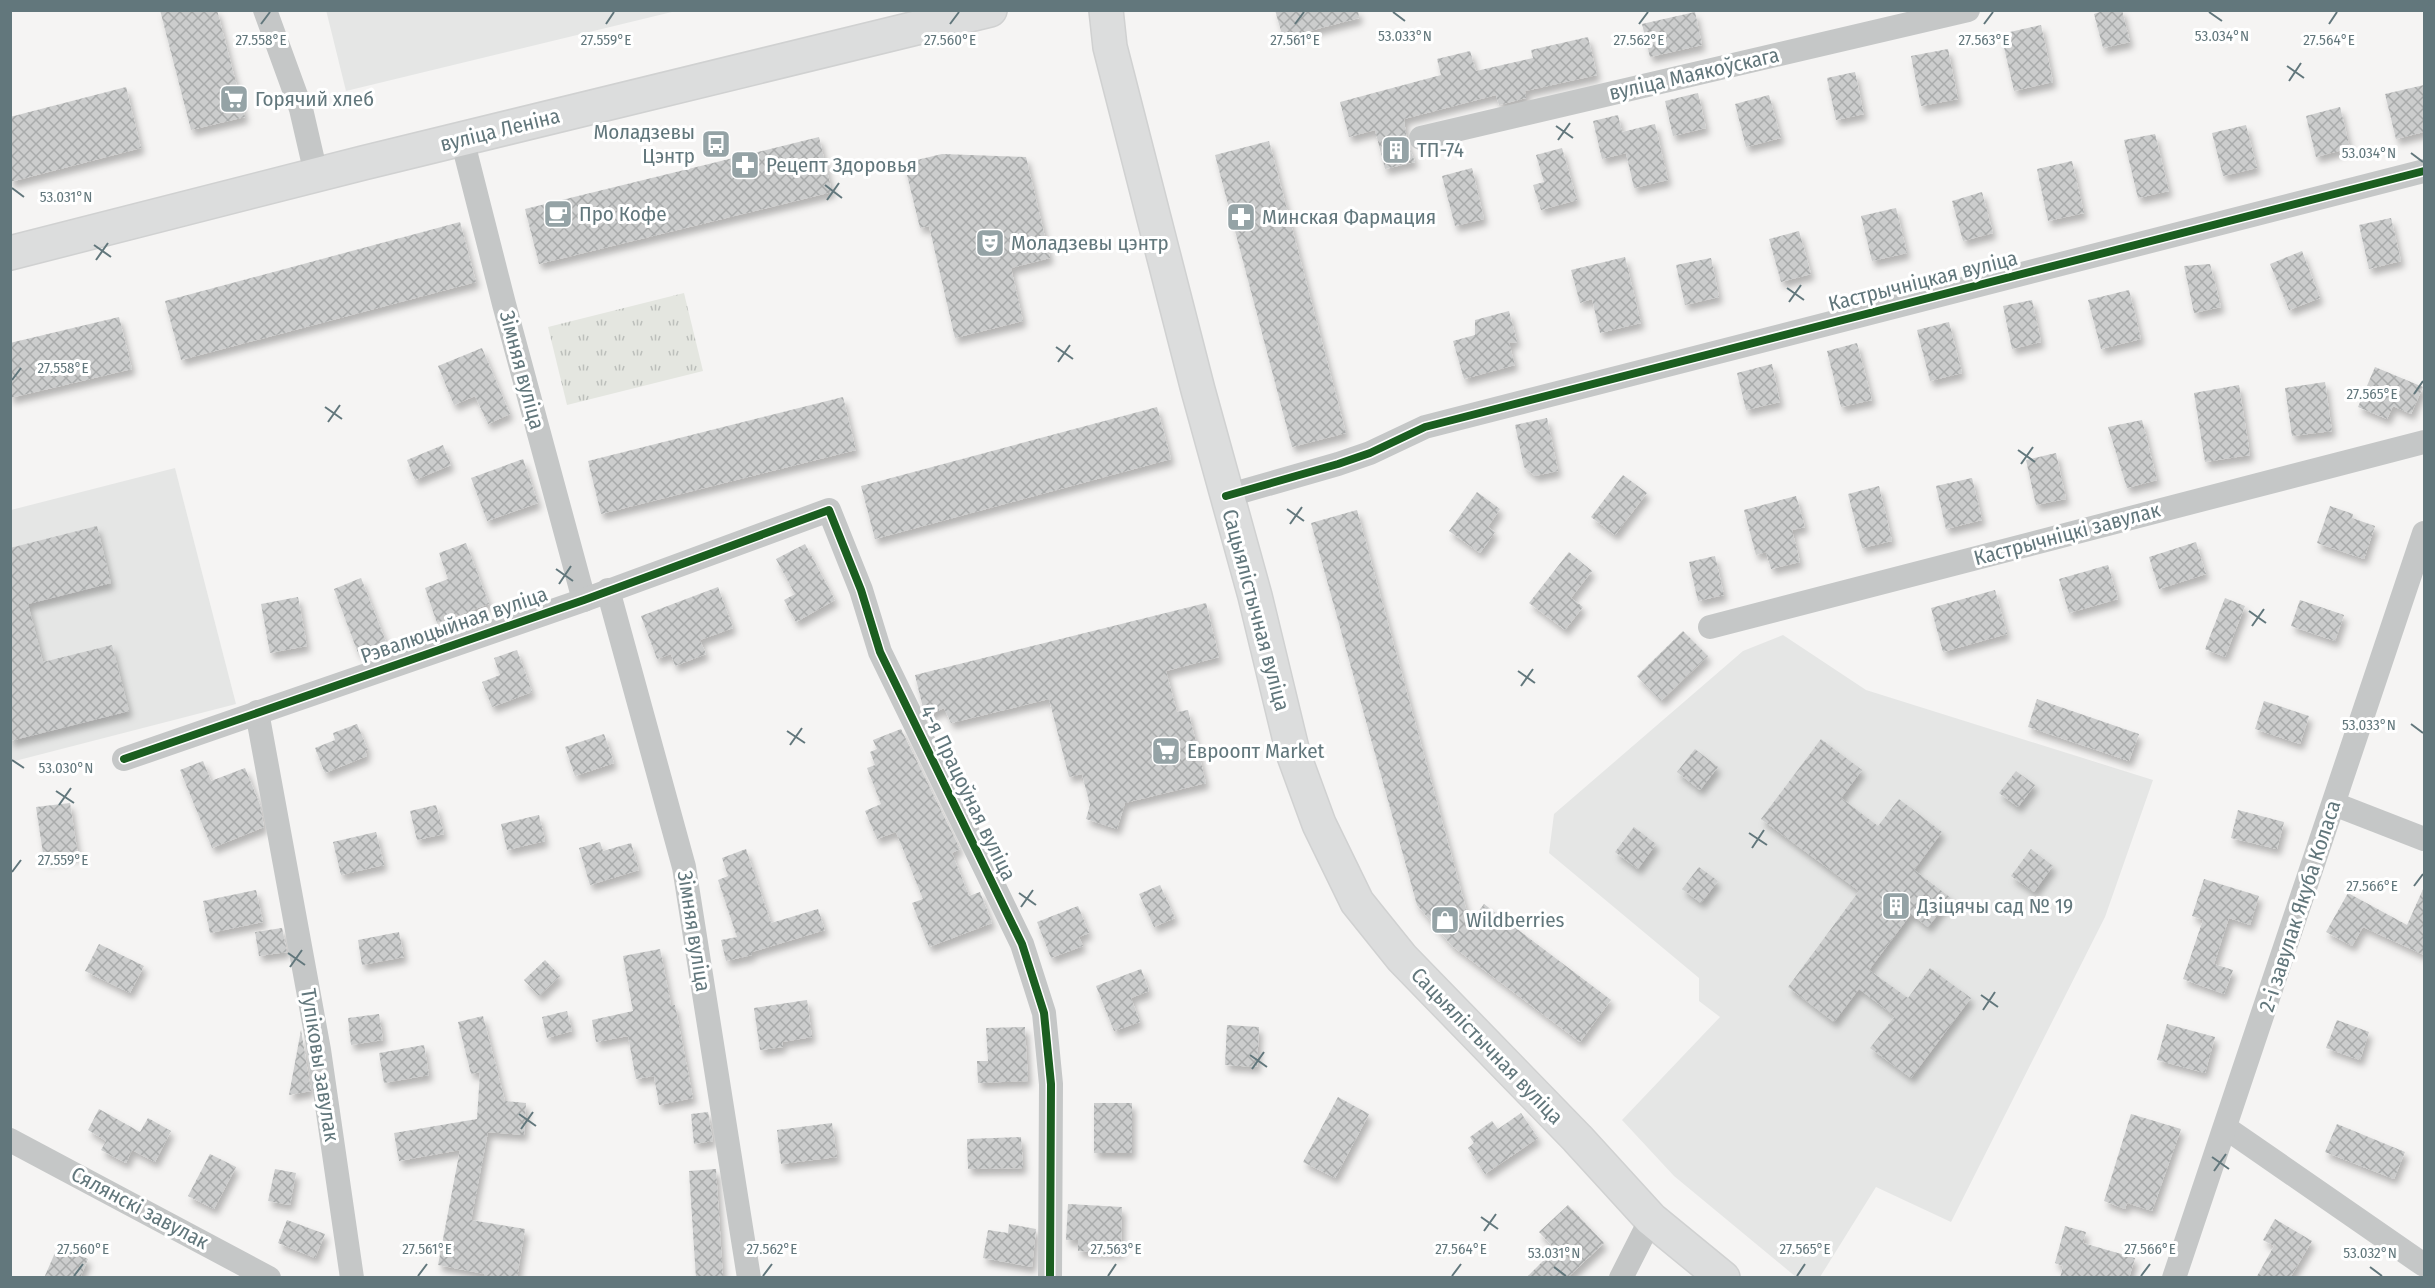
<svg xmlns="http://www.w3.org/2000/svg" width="2435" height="1288" viewBox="0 0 2435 1288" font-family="'Fira Sans Condensed',sans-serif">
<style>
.built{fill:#e5e6e5}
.park{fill:url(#park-tufts)}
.building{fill:url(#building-cross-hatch);filter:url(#shadow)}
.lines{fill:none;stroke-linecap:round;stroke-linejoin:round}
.secondary-casing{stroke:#d0d1d1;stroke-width:36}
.minor{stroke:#c5c7c7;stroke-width:24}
.secondary{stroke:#dcdddd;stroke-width:33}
.cycleway-casing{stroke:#fff;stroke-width:11}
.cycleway{stroke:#1b5e20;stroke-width:8}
.ticks{fill:none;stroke:#62777c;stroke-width:2}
.labels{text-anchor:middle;stroke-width:6;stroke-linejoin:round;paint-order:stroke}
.street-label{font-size:21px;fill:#62777c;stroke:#fff}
.poi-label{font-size:21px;fill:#62777c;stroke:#fff;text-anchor:start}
.ticks-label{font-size:15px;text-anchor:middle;fill:#62777c;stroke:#fff;stroke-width:6;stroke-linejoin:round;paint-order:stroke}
</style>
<defs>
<pattern id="park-tufts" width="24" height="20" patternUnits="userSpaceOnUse" patternTransform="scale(1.5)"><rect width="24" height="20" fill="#e4e6e0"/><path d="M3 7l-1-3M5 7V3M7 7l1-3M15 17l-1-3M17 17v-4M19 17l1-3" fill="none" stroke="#bcbfbb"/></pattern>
<pattern id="building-cross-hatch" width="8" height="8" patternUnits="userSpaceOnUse" patternTransform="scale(1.5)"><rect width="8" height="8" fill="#cccdcd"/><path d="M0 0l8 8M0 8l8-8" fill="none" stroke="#a9abab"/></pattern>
<filter id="shadow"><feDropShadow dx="3.5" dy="6" stdDeviation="3" flood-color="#0004"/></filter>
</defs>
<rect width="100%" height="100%" fill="#f5f4f3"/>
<!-- built -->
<g class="built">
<path d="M326,10H676V11L346,91Z"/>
<path d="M175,468L236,704L11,762V510Z"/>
<path d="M1783,635L1866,690L2153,780L2105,917L1951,1222L1876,1187L1820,1277H1796L1674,1176L1622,1120L1720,1017L1699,1001V978L1549,853L1554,814L1743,651Z"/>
</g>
<!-- park -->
<path class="park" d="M684,293L703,371L567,405L548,327Z"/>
<!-- building -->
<g class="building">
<path d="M160,10H217L245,117L191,130Z"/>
<path d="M1275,10H1358L1359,18L1283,38Z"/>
<path d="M2106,10H2122L2130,42L2103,48L2094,14Z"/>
<path d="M1695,12L1702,45L1650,57L1642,24Z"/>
<path d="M2041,25L2053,82L2014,91L2001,34Z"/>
<path d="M1588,37L1597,75L1525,91L1526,98L1499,105L1496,95L1404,119L1407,142L1415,162L1385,169L1375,130L1349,137L1340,102L1441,75L1437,59L1470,51L1476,71L1533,58L1531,50Z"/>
<path d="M1948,49L1958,99L1921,106L1911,56Z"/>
<path d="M1855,72L1864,114L1836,120L1827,78Z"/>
<path d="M2424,85V132L2396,139L2385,94Z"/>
<path d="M126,87L141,148L10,182V117Z"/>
<path d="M1698,93L1706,128L1673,136L1665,101Z"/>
<path d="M1769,95L1781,138L1746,147L1735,104Z"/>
<path d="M2340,107L2350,148L2316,157L2306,116Z"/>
<path d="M1618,115L1622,132L1655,124L1668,180L1634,188L1626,153L1602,159L1593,121Z"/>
<path d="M2246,125L2257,168L2223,176L2212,133Z"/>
<path d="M2155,134L2169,191L2138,198L2124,140Z"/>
<path d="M819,137L832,192L539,264L525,209Z"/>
<path d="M1269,141L1346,433L1292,447L1215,155Z"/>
<path d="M1562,148L1577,200L1541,210L1533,185L1544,182L1536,155Z"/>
<path d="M942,154L1026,157L1050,258L1011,268L1023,321L955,338L929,226L920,228L904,163Z"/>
<path d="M2072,161L2084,213L2048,221L2037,169Z"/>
<path d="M1472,168L1484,219L1455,226L1442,176Z"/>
<path d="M1982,192L1993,233L1963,241L1952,201Z"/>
<path d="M1896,208L1907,253L1872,261L1861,216Z"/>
<path d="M2391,218L2401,261L2369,269L2359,225Z"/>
<path d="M460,222L476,282L181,360L165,301Z"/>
<path d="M1799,231L1811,274L1781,282L1769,239Z"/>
<path d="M2302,251L2320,298L2289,310L2270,264Z"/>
<path d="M1625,257L1641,323L1600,333L1592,299L1580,303L1571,270Z"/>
<path d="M1711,258L1719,297L1685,305L1676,265Z"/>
<path d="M2210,264L2221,307L2194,313L2184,266Z"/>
<path d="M2129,290L2141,339L2101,349L2088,300Z"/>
<path d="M2032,300L2041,342L2012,349L2003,306Z"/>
<path d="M1509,311L1517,342L1509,343L1515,365L1464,379L1453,341L1475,335V320Z"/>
<path d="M119,317L132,369L10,398V343Z"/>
<path d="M1949,322L1962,373L1930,381L1917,330Z"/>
<path d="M1857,343L1872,400L1841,407L1827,351Z"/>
<path d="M482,348L510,414L488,424L475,396L454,405L438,366Z"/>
<path d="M1772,364L1780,402L1746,410L1737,373Z"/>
<path d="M2375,367L2423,387L2411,414L2393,406L2387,419L2358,407Z"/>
<path d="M2325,382L2332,431L2292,436L2285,388Z"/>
<path d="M2239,385L2250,455L2205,462L2194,393Z"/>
<path d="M843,397L856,450L601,514L588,461Z"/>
<path d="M1157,407L1171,459L875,539L861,486Z"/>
<path d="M1547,418L1558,471L1535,476L1524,467L1515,425Z"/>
<path d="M2142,420L2157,480L2127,488L2108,427Z"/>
<path d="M443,445L451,465L415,480L407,460Z"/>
<path d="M2056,453L2066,499L2036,505L2026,460Z"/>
<path d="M523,459L538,503L487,521L471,478Z"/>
<path d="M1623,475L1647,493L1615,535L1591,517Z"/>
<path d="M1972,478L1982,520L1946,529L1936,486Z"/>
<path d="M1879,486L1892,541L1862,548L1848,494Z"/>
<path d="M1477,492L1500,509L1488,527L1495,532L1480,553L1449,531Z"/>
<path d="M1796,496L1805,527L1792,530L1800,562L1771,569L1766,552L1756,555L1744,510Z"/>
<path d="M2330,506L2353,514L2352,518L2375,526L2364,559L2317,543Z"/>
<path d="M1357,510L1470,923L1484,904L1611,1000L1580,1042L1452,946L1417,905L1311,523Z"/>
<path d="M97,526L111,583L28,604L43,662L112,645L129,711L10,741V548Z"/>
<path d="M2196,542L2206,574L2159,589L2149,557Z"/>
<path d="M466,543L489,604L437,623L425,588L448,579L439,553Z"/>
<path d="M805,544L835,600L796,622L784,600L795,594L776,559Z"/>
<path d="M1569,552L1592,571L1571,598L1583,607L1565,630L1529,603Z"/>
<path d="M1715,556L1724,595L1698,601L1689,562Z"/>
<path d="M2108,565L2118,599L2069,613L2059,579Z"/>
<path d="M361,578L386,642L358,653L334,589Z"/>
<path d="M718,587L733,628L700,640L706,654L675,666L671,654L657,659L641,616Z"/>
<path d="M1995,590L2007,634L1943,652L1931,608Z"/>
<path d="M298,597L307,646L270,653L261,604Z"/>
<path d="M2225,598L2245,606L2225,657L2205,649Z"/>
<path d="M2300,600L2344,615L2335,641L2291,626Z"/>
<path d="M1206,603L1219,657L1166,671L1177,712L1188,710L1206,783L1125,803L1117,829L1086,819L1090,805L1082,774L1069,777L1049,699L951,723L944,708L927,716L923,708L915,675Z"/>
<path d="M1683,631L1708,656L1661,701L1637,676Z"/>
<path d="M517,650L532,692L492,707L482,682L500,675L494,658Z"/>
<path d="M2037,699L2139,734L2129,761L2028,727Z"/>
<path d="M2264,701L2309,716L2300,744L2255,729Z"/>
<path d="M357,724L368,750L365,751L367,756L325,773L315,748L335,740L333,733Z"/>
<path d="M901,729L960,849L952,853L969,896L980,892L992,923L929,947L912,903L923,899L896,832L877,839L865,811L881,804L867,768L875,765L870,752L877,749L873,740Z"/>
<path d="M604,734L614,763L575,776L565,747Z"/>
<path d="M1821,739L1862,770L1841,798L1878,826L1899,799L1942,832L1914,870L1951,898L1928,927L1911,914L1869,970L1908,998L1930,968L1971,998L1911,1078L1870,1048L1895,1016L1859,989L1834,1022L1788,987L1859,891L1761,819Z"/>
<path d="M1695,749L1718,767L1700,790L1677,772Z"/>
<path d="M203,761L211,781L245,768L260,805L264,827L212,848L180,770Z"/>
<path d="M2016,771L2035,785L2018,807L1999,793Z"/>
<path d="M70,803L78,855L44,860L36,807Z"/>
<path d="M436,805L444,834L417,840L410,811Z"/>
<path d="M2238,810L2284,822L2277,849L2231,838Z"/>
<path d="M539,815L545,841L507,850L501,824Z"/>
<path d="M1634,827L1656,844L1638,869L1615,852Z"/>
<path d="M376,832L384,865L341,875L333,842Z"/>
<path d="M600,842L603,851L631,843L639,870L590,885L579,848Z"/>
<path d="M746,849L771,923L818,909L825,930L752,952V955L726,961L721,940L737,937L718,880L728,876L722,858Z"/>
<path d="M2031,849L2053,866L2034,892L2011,876Z"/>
<path d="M1699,867L1718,881L1701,903L1682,889Z"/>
<path d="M2204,879L2259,896L2250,925L2229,918L2214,964L2233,970L2224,994L2183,979L2203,920L2192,916Z"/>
<path d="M1160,885L1175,918L1154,927L1139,894Z"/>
<path d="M2424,887V955L2363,927L2352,946L2326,932L2348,893L2407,925Z"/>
<path d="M256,890L263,922L210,933L203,901Z"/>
<path d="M1078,906L1089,933L1079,937L1083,946L1051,958L1037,922Z"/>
<path d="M282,928L287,952L259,956L255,932Z"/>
<path d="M399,932L404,957L362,965L358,940Z"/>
<path d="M99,944L144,966L130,993L85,971Z"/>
<path d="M660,949L671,1005H675L693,1098L659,1105L654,1076L636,1079L628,1036L596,1042L592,1020L633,1011L623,956Z"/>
<path d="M545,960L560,976L539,996L524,980Z"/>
<path d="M1141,969L1149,991L1131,998L1140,1022L1114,1031L1096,986Z"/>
<path d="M807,1000L812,1037L782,1042L783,1047L760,1050L754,1008Z"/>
<path d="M567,1011L572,1031L547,1038L542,1017Z"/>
<path d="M379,1014L383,1040L351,1045L348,1018Z"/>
<path d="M483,1016L505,1101L526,1103L524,1135L488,1132L471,1220L525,1229L517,1278H484L485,1274L438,1265L460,1150L399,1161L394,1133L477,1119L480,1072L471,1074L458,1022Z"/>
<path d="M2337,1020L2369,1032L2360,1060L2326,1048Z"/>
<path d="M2167,1024L2215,1037L2205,1073L2157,1060Z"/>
<path d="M1227,1025L1259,1027L1257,1067L1225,1065Z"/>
<path d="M1025,1027L1028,1081L978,1083L977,1061H988L986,1028Z"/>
<path d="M301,1030L311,1091L289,1095Z"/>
<path d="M424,1045L429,1075L384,1083L379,1053Z"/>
<path d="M1338,1097L1369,1114L1335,1178L1303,1162Z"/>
<rect x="1094" y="1103" width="38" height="50"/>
<path d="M99,1109L140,1132L148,1118L171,1131L155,1162L132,1150L126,1163L101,1150L106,1141L88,1130Z"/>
<path d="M708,1112L713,1141L694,1144L691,1114Z"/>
<path d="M1521,1113L1538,1138L1485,1174L1468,1148L1474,1143L1470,1137L1492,1121L1498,1129Z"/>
<path d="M2131,1114L2181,1129L2152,1211L2127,1203L2125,1209L2104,1201Z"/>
<path d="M832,1123L837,1157L781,1164L777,1130Z"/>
<path d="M2337,1124L2405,1152L2394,1179L2325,1152Z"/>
<path d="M1021,1137L1023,1168L968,1169L967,1139Z"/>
<path d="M210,1154L236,1167L214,1209L188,1196Z"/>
<path d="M275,1169L296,1173L290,1205L268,1201Z"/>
<path d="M716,1169L723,1278H696L689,1171Z"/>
<path d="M1068,1204L1122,1207L1121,1253L1078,1251V1240H1066Z"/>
<path d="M1568,1205L1604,1243L1567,1278H1526L1555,1249L1539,1232Z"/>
<path d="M2275,1219L2312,1241L2290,1278H2256L2274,1246L2263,1240Z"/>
<path d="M287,1220L325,1234L315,1258L278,1243Z"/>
<path d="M1009,1224L1036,1229L1032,1267L983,1258L988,1230L1008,1233Z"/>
<path d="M2065,1226L2086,1232L2083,1243L2135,1258L2129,1278H2060L2063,1266L2055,1263Z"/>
<path d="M58,1246L88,1259L80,1278H44Z"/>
</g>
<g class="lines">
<!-- secondary casing -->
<g class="secondary-casing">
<g id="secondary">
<path d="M1106,10L1110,47L1198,390L1255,596L1293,753L1319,824L1357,902L1402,958L1577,1138L1651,1219L1723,1278"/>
<path d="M10,253L363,163L990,10"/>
</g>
</g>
<!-- minor -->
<g class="minor">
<path d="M265,10L301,109L316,174"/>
<path d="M1421,138L1968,10"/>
<path d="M462,139L504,304L584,600"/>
<path d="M1226,496L1338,464L1370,453L1425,427L2424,171"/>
<path d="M608,590L684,867L749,1278"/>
<path d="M1710,627L2424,442"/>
<path d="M257,712L319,1050L352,1278"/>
<path d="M124,759L584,600L829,510L861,590L880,652L1022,944L1044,1013L1051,1084L1050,1278"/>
<path d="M2334,804L2424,839"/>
<path d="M2226,1128L2424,1265"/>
<path d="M10,1140L269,1278"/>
<path d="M1621,1278L1651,1219"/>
<path d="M2174,1278L2424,533"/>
</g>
<!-- secondary -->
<use href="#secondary" class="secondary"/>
<!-- cycleway casing -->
<g class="cycleway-casing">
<g id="cycleway">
<path d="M1226,496L1338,464L1370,453L1425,427L2424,171"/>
<path d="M124,759L584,600L829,510L861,590L880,652L1022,944L1044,1013L1051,1084L1050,1278"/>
</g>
</g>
<!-- cycleway -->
<use href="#cycleway" class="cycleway"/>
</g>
<!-- ticks -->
<path class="ticks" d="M1393,12L1405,21M2209,12L2222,21M261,24L270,12M606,24L614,12M950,24L959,12M1295,24L1304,12M1639,24L1648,12M1984,24L1993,12M2329,24L2337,12M2287,66L2304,78M2289,81L2301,63M1556,126L1573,138M1558,140L1570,123M2411,153L2423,162M825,185L842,198M12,188L24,197M827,200L839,183M94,245L111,257M96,260L108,243M1787,288L1804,300M1789,302L1801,285M1056,347L1073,359M1058,362L1070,345M12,380L21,368M2414,394L2423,381M325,407L342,419M328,422L340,405M2018,450L2035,462M2021,464L2033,447M1287,509L1304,521M1290,524L1302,507M556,569L573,581M559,584L571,566M2249,611L2266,623M2252,626L2264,609M1518,671L1535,683M1521,686L1533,669M2411,724L2423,733M787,731L805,743M790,745L802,728M12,760L24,768M56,791L74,803M59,805L71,788M1749,833L1767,845M1752,848L1764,830M12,872L21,860M2414,886L2423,874M1019,893L1036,905M1021,907L1033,890M288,953L305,965M290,967L302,950M1981,995L1998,1007M1983,1010L1995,992M1250,1055L1267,1067M1252,1069L1264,1052M519,1114L536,1126M521,1129L533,1112M2212,1157L2229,1169M2214,1171L2226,1154M1481,1217L1498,1229M1484,1231L1496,1214M1554,1267L1566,1276M2370,1267L2382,1276M74,1276L83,1264M418,1276L427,1264M763,1276L772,1264M1108,1276L1116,1264M1452,1276L1461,1264M1797,1276L1805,1264M2141,1276L2150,1264"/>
<!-- icons -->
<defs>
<g id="supermarket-square" transform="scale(1.5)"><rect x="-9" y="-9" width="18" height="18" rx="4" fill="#95a3a6" stroke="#fff"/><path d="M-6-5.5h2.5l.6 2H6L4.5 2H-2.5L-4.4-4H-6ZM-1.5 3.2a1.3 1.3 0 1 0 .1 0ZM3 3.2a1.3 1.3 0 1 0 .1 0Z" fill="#fff"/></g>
<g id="bus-square" transform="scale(1.5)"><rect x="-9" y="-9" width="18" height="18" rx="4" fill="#95a3a6" stroke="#fff"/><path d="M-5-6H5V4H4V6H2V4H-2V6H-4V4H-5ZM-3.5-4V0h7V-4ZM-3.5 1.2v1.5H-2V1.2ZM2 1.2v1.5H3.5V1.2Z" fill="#fff"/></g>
<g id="building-square" transform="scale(1.5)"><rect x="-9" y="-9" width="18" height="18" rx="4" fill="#95a3a6" stroke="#fff"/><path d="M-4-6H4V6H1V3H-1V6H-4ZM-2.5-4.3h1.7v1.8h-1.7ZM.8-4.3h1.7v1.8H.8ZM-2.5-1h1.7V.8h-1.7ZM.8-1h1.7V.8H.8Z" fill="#fff"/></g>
<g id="pharmacy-square" transform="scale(1.5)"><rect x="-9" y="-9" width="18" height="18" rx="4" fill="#95a3a6" stroke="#fff"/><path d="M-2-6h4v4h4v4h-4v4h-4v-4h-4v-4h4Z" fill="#fff"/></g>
<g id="cafe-square" transform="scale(1.5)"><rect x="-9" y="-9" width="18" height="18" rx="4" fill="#95a3a6" stroke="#fff"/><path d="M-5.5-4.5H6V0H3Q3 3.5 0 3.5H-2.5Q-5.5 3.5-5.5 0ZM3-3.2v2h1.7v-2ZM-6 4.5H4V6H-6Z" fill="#fff"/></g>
<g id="theatre-square" transform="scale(1.5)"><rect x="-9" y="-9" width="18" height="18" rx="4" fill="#95a3a6" stroke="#fff"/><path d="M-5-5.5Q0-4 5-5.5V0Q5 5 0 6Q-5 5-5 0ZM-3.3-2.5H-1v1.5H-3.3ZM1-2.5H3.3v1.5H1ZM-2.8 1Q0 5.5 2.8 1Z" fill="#fff"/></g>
<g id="shop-square" transform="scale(1.5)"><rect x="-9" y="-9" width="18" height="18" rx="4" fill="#95a3a6" stroke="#fff"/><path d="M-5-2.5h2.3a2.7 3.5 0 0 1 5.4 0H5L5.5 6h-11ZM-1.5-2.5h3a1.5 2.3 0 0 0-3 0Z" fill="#fff"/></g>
</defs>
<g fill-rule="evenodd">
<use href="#supermarket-square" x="234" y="99"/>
<use href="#bus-square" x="716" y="144"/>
<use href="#building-square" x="1396" y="150"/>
<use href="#pharmacy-square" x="745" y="165"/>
<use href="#cafe-square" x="558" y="214"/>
<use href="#pharmacy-square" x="1241" y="217"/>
<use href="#theatre-square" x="990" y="243"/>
<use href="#supermarket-square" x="1166" y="751"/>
<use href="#building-square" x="1896" y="906"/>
<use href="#shop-square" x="1445" y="920"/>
</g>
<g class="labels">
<!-- street labels -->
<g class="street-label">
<text transform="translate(1694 74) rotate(-13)" y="7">вуліца Маякоўскага</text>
<text transform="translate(500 130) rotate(-14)" y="7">вуліца Леніна</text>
<text transform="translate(1923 281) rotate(-14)" y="7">Кастрычніцкая вуліца</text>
<text transform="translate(522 370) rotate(75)" y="7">Зімняя вуліца</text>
<text transform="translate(2067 534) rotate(-15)" y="7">Кастрычніцкі завулак</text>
<text transform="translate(1256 610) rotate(75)" y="7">Сацыялістычная вуліца</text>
<text transform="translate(454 625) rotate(-19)" y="7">Рэвалюцыйная вуліца</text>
<text transform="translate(968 793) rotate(64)" y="7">4-я Працоўная вуліца</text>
<text transform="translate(2300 906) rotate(-72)" y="7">2-і завулак Якуба Коласа</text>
<text transform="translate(694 931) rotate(81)" y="7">Зімняя вуліца</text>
<text transform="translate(1487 1046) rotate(46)" y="7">Сацыялістычная вуліца</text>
<text transform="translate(320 1065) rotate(81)" y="7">Тупіковы завулак</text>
<text transform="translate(140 1208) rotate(28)" y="7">Сялянскі завулак</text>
</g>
<!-- poi labels -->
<g class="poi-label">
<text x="255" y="106">Горячий хлеб</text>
<text x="695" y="139" text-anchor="end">Моладзевы<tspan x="695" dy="24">Цэнтр</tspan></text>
<text x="1417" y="157">ТП-74</text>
<text x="766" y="172">Рецепт Здоровья</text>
<text x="579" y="221">Про Кофе</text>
<text x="1262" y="224">Минская Фармация</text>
<text x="1011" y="250">Моладзевы цэнтр</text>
<text x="1187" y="758">Евроопт Market</text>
<text x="1917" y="913">Дзіцячы сад № 19</text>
<text x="1466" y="927">Wildberries</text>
</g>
</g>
<g class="ticks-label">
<text x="1405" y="41">53.033°N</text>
<text x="2222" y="41">53.034°N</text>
<text x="261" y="45">27.558°E</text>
<text x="606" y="45">27.559°E</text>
<text x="950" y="45">27.560°E</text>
<text x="1295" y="45">27.561°E</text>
<text x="1639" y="45">27.562°E</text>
<text x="1984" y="45">27.563°E</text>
<text x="2329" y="45">27.564°E</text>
<text x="2369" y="158">53.034°N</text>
<text x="66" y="202">53.031°N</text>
<text x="63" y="373">27.558°E</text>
<text x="2372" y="399">27.565°E</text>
<text x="2369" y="730">53.033°N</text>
<text x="66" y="773">53.030°N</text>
<text x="63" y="865">27.559°E</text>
<text x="2372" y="891">27.566°E</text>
<text x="83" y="1254">27.560°E</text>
<text x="427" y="1254">27.561°E</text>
<text x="772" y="1254">27.562°E</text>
<text x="1116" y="1254">27.563°E</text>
<text x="1461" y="1254">27.564°E</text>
<text x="1805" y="1254">27.565°E</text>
<text x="2150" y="1254">27.566°E</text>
<text x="1554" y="1258">53.031°N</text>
<text x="2370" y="1258">53.032°N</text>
</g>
<!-- border -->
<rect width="2435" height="1288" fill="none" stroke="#62777c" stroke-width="24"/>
</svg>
